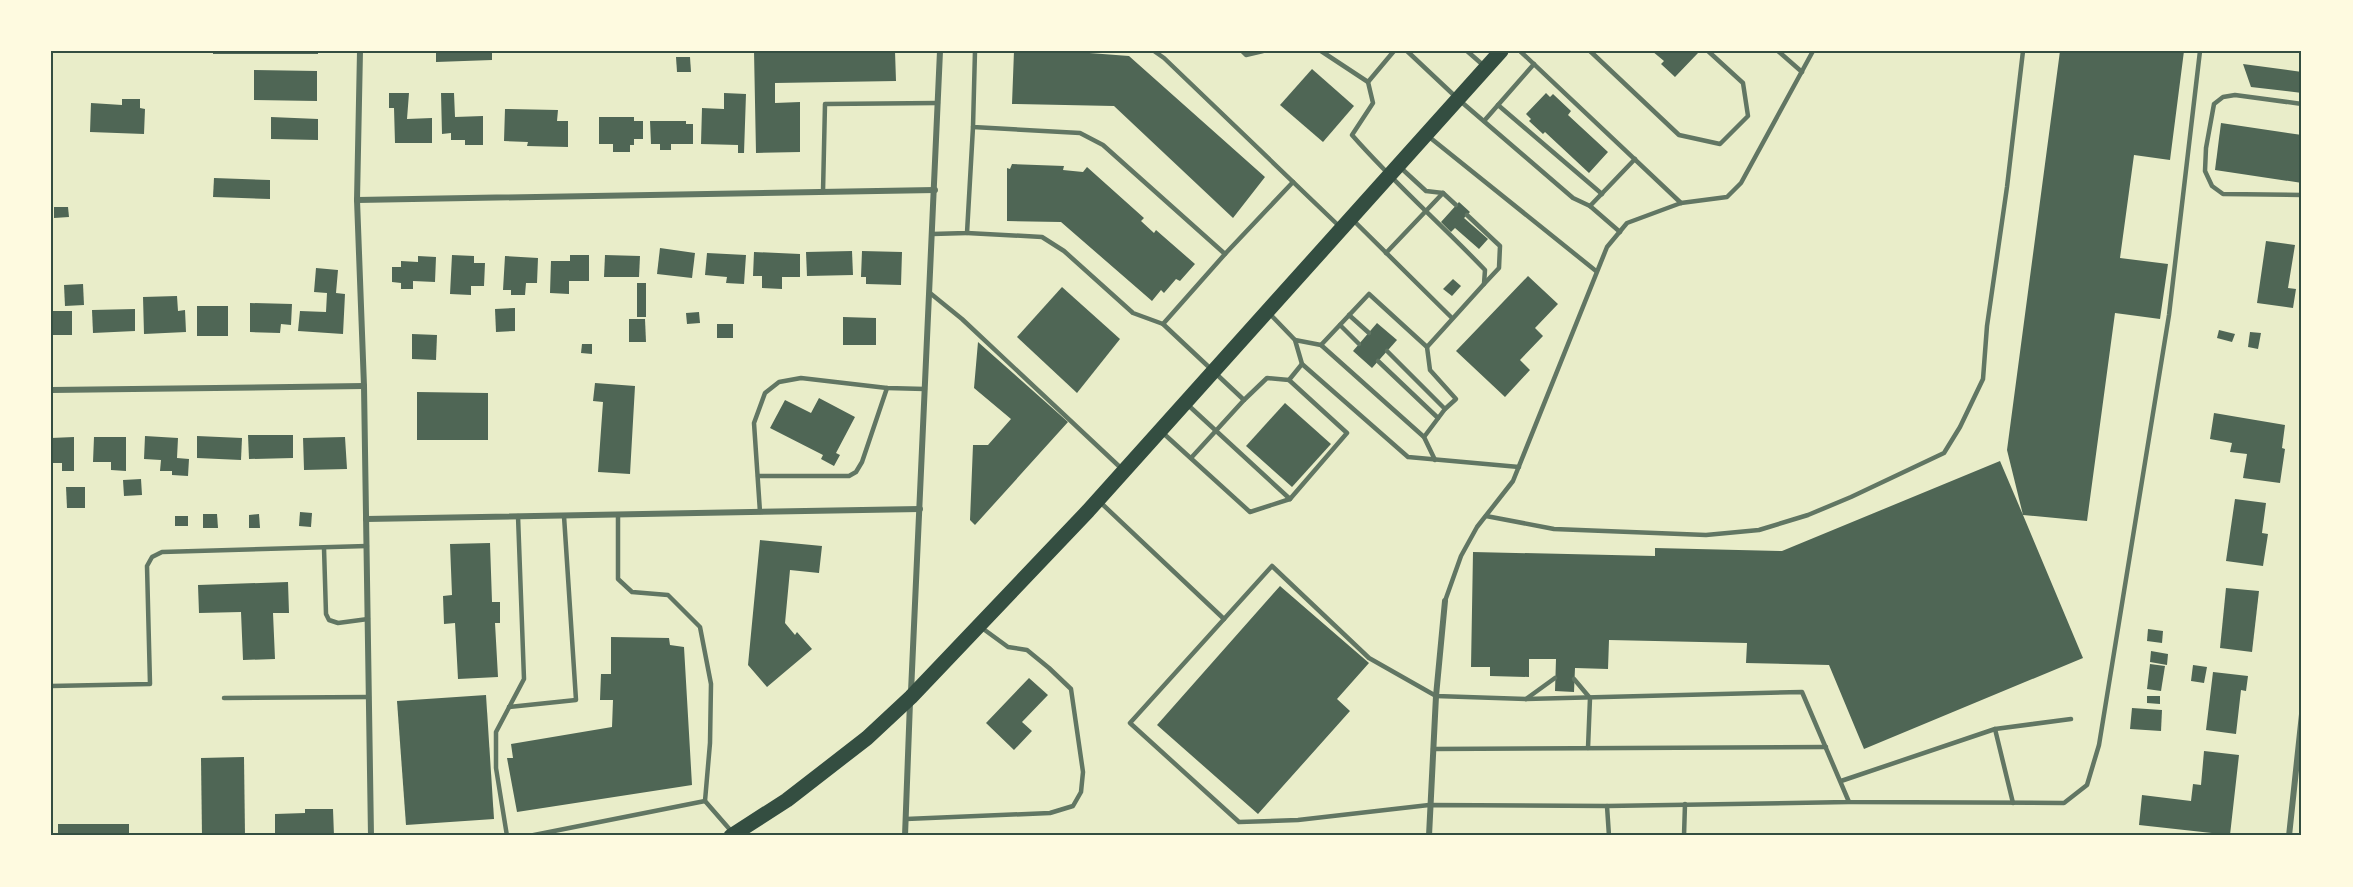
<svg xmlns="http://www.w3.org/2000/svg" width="2353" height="887" viewBox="0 0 2353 887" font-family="'DM Sans',sans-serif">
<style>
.building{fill:#4f6655}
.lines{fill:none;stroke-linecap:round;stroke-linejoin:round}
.service{stroke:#617663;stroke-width:4.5}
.minor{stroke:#617663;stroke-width:6}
.primary{stroke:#344e41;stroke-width:15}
.neatline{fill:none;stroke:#344e41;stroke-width:2}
</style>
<rect width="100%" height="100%" fill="#e9edc9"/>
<!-- building -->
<g class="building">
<rect x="213" y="51" width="105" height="3"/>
<path d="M436,51H492V60L436,62Z"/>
<path d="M754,51H895L896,81L775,83V103L800,102V152L756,153Z"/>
<path d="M1014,51H1063L1129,56L1265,177L1233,218L1114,106L1012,104Z"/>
<path d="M1652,51H1696L1698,53L1675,77L1661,64L1664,61Z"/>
<path d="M2060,51H2184L2170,160L2134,155L2120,258L2168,264L2160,319L2115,313L2087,521L2023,515L2083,658L1864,749L1829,665L1746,663L1747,643L1609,640L1608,669L1575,668L1574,692L1555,691L1556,659H1529V677L1490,676V667H1471L1473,552L1655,556V548L1782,551L2000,461L2023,515L2007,450Z"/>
<path d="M676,57H690L691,72H677Z"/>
<path d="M2243,64L2302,72V93L2251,87Z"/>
<path d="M1312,69L1354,106L1323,142L1280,105Z"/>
<path d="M254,70L317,71V101L254,100Z"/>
<path d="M389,93H409L407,119L432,118V143H395L394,108H389Z"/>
<path d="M441,93H454L455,117L483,116V145H465V140H451V133L442,134Z"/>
<path d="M724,93L746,94L744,153H738V145L701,144L702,108L724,109Z"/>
<path d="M1546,93L1550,97L1553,94L1571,111L1568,115L1608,152L1589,173L1545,132L1543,134L1529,121L1531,119L1526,114Z"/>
<path d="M122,99H140V108L145,109L144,134L90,132L91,103L122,105Z"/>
<path d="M505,109L558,110L557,121H568V147L527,146L528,142L504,141Z"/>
<path d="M271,117L318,119V140L271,139Z"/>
<path d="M599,117H634V121H643V139H634V145H630V152H613V144H599Z"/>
<path d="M650,121H686V124H693V144H671V150H660V144H651Z"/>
<path d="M2221,123L2302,135V183L2215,170Z"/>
<path d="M1012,164L1064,166L1063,170L1083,172L1087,167L1144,218L1141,221L1154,233L1156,230L1195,264L1180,281L1176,279L1164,293L1161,290L1152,301L1061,222L1007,221V168L1010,169Z"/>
<path d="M214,178L270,180V199L213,197Z"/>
<path d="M1459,202L1470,212L1464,218L1488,239L1479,249L1455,228L1451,232L1441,222Z"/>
<path d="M54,207H68L69,217L54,218Z"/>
<path d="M2266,241L2295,245L2288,288L2296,289L2293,308L2257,303Z"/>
<path d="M660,248L695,253L692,278L657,274Z"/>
<path d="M852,251L853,275L807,276L806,252Z"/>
<path d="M862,251L902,252L901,285L866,284V277H861Z"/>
<path d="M754,252L800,254V277H782V289L762,288V276H753Z"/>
<path d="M707,253L746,255L744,284L726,283L727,277L705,275Z"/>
<path d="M452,255L474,256V263H485L484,286H471V295L450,294Z"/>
<path d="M570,255H589V281H569V294L550,293L551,261H570Z"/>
<path d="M605,255L640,256L639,277H604Z"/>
<path d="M418,256L436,257L435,282L413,281V289H401V283L392,282V267H401V261L418,262Z"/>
<path d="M505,256L538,258L537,283H526L525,295H511V290H503Z"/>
<path d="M316,268L338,270L336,293L345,294L343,334L298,331L300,311L326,312L327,293L314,292Z"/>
<path d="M1528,276L1558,304L1535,328L1543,336L1520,360L1530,370L1505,397L1456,351Z"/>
<path d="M1453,279L1461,286L1452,296L1443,289Z"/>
<rect x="637" y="283" width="9" height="34"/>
<path d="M83,284L84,305L65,306L64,285Z"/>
<path d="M1062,287L1120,339L1077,393L1017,337Z"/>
<path d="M177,296L178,311L185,310L186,332L144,334L143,297Z"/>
<path d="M250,303L292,304L291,325L281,324L280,333L250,332Z"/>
<rect x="197" y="306" width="31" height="30"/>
<path d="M515,308V331L496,332L495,309Z"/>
<path d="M135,309V331L93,333L92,310Z"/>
<rect x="51" y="311" width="21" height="24"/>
<path d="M699,312L700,323L687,324L686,313Z"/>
<path d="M843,317L876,318V345H843Z"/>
<path d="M629,319H645L646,342H629Z"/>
<path d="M1377,323L1397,340L1372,368L1353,351Z"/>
<rect x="717" y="324" width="16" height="14"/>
<path d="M2219,330L2235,334L2232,342L2217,338Z"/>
<path d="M2250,332L2261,333L2258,349L2248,347Z"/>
<path d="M412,334L437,335L436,360L412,359Z"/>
<path d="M978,342L1068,422L975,525L970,520L973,445H988L1011,419L974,388Z"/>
<path d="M582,344H592V354L581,353Z"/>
<path d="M595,383L635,386L630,474L598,472L603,402L593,401Z"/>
<path d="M417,392L488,393V440H417Z"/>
<path d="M819,398L855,417L836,453L840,455L834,466L821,459L823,455L770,428L785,400L811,413Z"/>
<path d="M1285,403L1331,444L1292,487L1246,446Z"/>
<path d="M2214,413L2285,425L2282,448L2285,449L2280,483L2243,478L2247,454L2230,452L2232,443L2210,439Z"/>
<path d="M248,435H293V458L249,459Z"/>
<path d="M145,436L178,438L177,458L189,459L188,476L172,475V471H160L161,460L144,459Z"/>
<path d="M197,436L242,438L241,460L197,458Z"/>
<path d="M74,437V471H62V463H51V438Z"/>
<path d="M94,437H126V471L111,470V462H93Z"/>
<path d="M345,437L347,469L304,470L303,438Z"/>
<path d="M141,479L142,495L124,496L123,480Z"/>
<path d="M66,487H85V508H67Z"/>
<path d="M2235,499L2266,503L2262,533L2268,534L2263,566L2226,561Z"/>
<path d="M300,512L312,513L311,527L299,526Z"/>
<path d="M203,514H217L218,528H203Z"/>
<path d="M259,514L260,528H249V515Z"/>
<rect x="175" y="516" width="13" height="10"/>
<path d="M760,540L822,546L819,573L790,570L785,623L795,635L797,632L812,649L767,687L748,665Z"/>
<path d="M490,543L492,602H500V623H495L498,677L458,679L455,623L444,624L443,596L452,595L450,544Z"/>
<path d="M288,582L289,613H273L275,659L243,660L241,612L199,613L198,585Z"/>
<path d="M1280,586L1369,663L1337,699L1350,711L1258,814L1157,725Z"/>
<path d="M2226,588L2259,591L2252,652L2220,648Z"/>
<path d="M2148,629L2163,631L2162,643L2147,641Z"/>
<path d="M611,637L669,638L670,645L684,647L692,785L517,812L507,758H513L511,744L612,727L613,700H600L601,674H611Z"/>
<path d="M2151,651L2168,654L2167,665L2150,662Z"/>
<path d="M2150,664L2165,666L2161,691L2147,689Z"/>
<path d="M2193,665L2207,667L2204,683L2191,681Z"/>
<path d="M2213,672L2248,676L2246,691L2241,690L2236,734L2206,730Z"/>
<path d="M1029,678L1048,695L1022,722L1032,731L1014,750L986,723Z"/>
<path d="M486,695L494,819L406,825L397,701Z"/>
<path d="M2147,696H2160V704L2147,703Z"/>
<path d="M2132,708L2162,710L2161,731L2130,729Z"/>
<path d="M2204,751L2239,755L2230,835L2139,825L2142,795L2191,801L2193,784L2201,785Z"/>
<path d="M244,757L245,836H202L201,758Z"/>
<path d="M305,809H333L334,836H275V814L305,813Z"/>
<rect x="58" y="824" width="71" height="12"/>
</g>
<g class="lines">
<!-- service -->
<g class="service">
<path d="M975,51L973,127L1080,133L1103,145L1225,254L1293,182"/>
<path d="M1154,51L1164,58L1339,226"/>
<path d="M1242,51L1246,55L1263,51"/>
<path d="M1321,51L1368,82L1394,51"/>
<path d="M1407,51L1458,99L1573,198L1590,206L1620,232"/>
<path d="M1467,51L1483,65"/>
<path d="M1520,51L1681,203"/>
<path d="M1590,51L1679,135L1720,144L1748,116L1743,83L1708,51"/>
<path d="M1778,51L1802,72"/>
<path d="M2302,104L2235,95L2223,97L2214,104L2206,148L2205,171L2212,186L2223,194L2302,195"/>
<path d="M1498,105L1602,194"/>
<path d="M1484,121L1534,64"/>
<path d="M1428,136L1596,271"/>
<path d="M1401,168L1426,191L1443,193L1456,205"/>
<path d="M823,192L825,104L938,103"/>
<path d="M1590,206L1635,159"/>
<path d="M1467,215L1500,246L1499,268L1484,284"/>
<path d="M1353,220L1452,318"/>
<path d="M967,233L1042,237L1064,251L1133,313L1163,324L1225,254"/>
<path d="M932,234L967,233L973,127"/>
<path d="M1386,253L1443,193"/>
<path d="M930,293L962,319L1122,469"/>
<path d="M1269,313L1295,340L1302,364L1408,457L1519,467"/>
<path d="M1349,315L1369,333"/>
<path d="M1340,325L1359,344"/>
<path d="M1295,340L1321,345L1424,437L1435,460"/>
<path d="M1321,345L1369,294L1427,347L1484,284L1485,270C1441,224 1394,183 1352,135L1373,103L1368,82"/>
<path d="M1387,351L1445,409"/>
<path d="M1378,361L1438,418"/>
<path d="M1289,380L1302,364"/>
<path d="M1188,405L1290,499"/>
<path d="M1163,433L1250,512L1290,499L1347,433L1289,380L1267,378L1244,400L1163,324"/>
<path d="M1424,437L1445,409L1456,399L1430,370L1427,347"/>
<path d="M1191,458L1244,400"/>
<path d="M758,476H849L856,472L862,462L887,388"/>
<path d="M1100,502L1224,619"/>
<path d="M760,512L754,423L765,393L779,382L801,378L887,388L925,389"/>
<path d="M618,515V579L632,592L668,595L700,627L711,684L710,743L705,801L732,832"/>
<path d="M1486,516L1554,529L1706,535L1759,530L1808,515L1851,497L1944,453L1960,427L1983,379L1987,326L2007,187L2023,51"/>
<path d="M324,548L326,614L329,620L338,623L368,619"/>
<path d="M1445,601L1461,556L1477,527L1513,481L1607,247L1627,223L1681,203L1727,197L1741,183L1813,51"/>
<path d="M1574,679L1590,698L1588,748"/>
<path d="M51,686L150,684L147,566L152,557L162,552L367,546"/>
<path d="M224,698L369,697"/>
<path d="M1526,699L1555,678"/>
<path d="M509,707L576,700L564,516"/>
<path d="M1433,749L1826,747"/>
<path d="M1841,781L1995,729"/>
<path d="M1849,802L1802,692L1526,699L1436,696L1369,658L1272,566L1130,723L1239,822L1298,820L1429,805L1607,806L1849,802L2064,803L2087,785L2099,745L2169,315L2200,51"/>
<path d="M2013,803L1995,729L2071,719"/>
<path d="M1607,806L1609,836"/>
<path d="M906,819L1050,813L1073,806L1081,792L1083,772L1071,689L1049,668L1027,650L1008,647L982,628"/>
<path d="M507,836L496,768V732L524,679L518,516"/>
<path d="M529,836L705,801"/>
<path d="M1684,836L1685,804"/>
</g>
<!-- minor -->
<g class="minor">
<path d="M360,51L357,200L364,386L371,836"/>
<path d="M357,200L935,190"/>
<path d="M51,390L364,386"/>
<path d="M366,519L920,509"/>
<path d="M911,692L940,51"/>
<path d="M905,836L910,702"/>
<path d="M1429,836L1436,696L1445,601"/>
<path d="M2289,836L2302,714"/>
</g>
<!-- primary -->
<path class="primary" d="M731,836L787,800L867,738L911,697L1088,511L1501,51"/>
</g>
<!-- border -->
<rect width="2353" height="887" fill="none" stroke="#fefae0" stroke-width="105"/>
<rect x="52" y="52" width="2248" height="782" class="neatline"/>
</svg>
